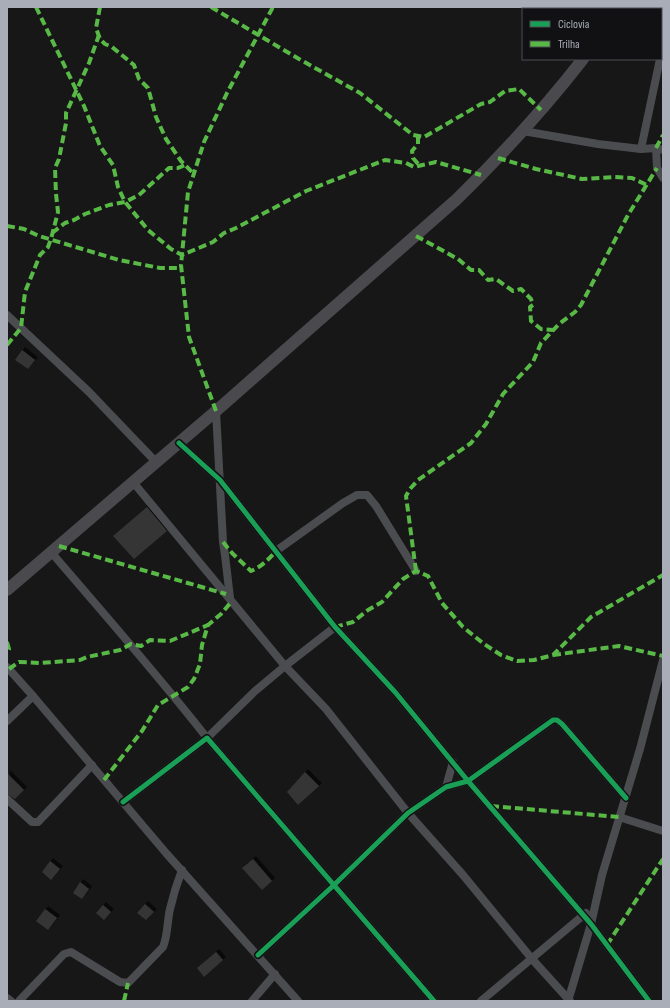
<svg xmlns="http://www.w3.org/2000/svg" width="670" height="1008" viewBox="0 0 670 1008" font-family="'Sofia Sans Condensed',sans-serif">
<style>
.building{fill:#353536;filter:url(#shadow)}
.lines{fill:none;stroke-linecap:round;stroke-linejoin:round}
.minor{stroke:#4b4c50;stroke-width:8}
.secondary{stroke:#4a4a4e;stroke-width:12}
.quiet{stroke:#58b947;stroke-width:4;stroke-dasharray:8 4;stroke-linecap:butt}
.cycleway-casing{stroke:#111113;stroke-width:8}
.cycleway{stroke:#1a9f57;stroke-width:5}
</style>
<defs>
<filter id="shadow"><feDropShadow dx="3" dy="-3" stdDeviation="0" flood-color="#0009"/></filter>
</defs>
<rect width="100%" height="100%" fill="#171717"/>
<!-- building -->
<g class="building">
<path d="M22,350L35,360L28,369L15,360Z"/>
<path d="M147,507L167,531L134,559L113,536Z"/>
<path d="M305,772L319,786L298,805L287,792Z"/>
<path d="M7,773L24,790L15,799L7,794Z"/>
<path d="M253,859L272,881L262,890L242,868Z"/>
<path d="M50,861L60,869L51,880L42,872Z"/>
<path d="M80,882L89,889L82,899L73,893Z"/>
<path d="M145,904L154,912L146,920L137,913Z"/>
<path d="M103,905L111,912L104,920L96,913Z"/>
<path d="M45,909L57,918L48,930L36,921Z"/>
<path d="M216,952L223,960L204,977L197,968Z"/>
</g>
<g class="lines">
<!-- minor -->
<g class="minor">
<path d="M661,53L663,44"/>
<path d="M523,131L598,144L641,149L656,148L663,150"/>
<path d="M656,148L657,168L663,178"/>
<path d="M641,149L660,59"/>
<path d="M7,315L89,392L156,462"/>
<path d="M216,411L223,542L225,555L230,598"/>
<path d="M179,443L220,480L335,627L395,692L468,781L591,924L649,1001"/>
<path d="M133,482L285,666L326,709L408,813L463,875L532,959L570,1001"/>
<path d="M276,551L343,503L357,495H367L376,506L416,571"/>
<path d="M51,552C104,614 157,674 207,738L254,692L285,666L335,627"/>
<path d="M7,667L33,696L166,853L298,1001"/>
<path d="M7,721L33,696"/>
<path d="M446,787L453,762"/>
<path d="M7,799L32,822H38L92,765"/>
<path d="M123,802L207,738L434,1001"/>
<path d="M619,817L663,831"/>
<path d="M258,955L334,885L408,813L446,787L468,781L553,720H557L562,724L626,798"/>
<path d="M7,998L11,1001"/>
<path d="M19,1001L64,954L71,952L120,982L128,983L163,947C168,935 167,922 170,909C173,896 177,883 182,870"/>
<path d="M252,1001L275,974"/>
<path d="M481,1001L586,913"/>
<path d="M568,1001L591,924L602,875L640,749L663,660"/>
</g>
<!-- secondary -->
<g class="secondary">
<path d="M619,9L621,7"/>
<path d="M7,590L216,411L457,199C502,155 544,109 583,59"/>
</g>
<!-- quiet -->
<g class="quiet">
<path d="M36,7L84,106L100,146L113,165L118,187L125,202L148,230L171,249L182,255L213,242L224,233L236,228L306,191L385,160L406,163L414,167L436,162L481,175"/>
<path d="M100,7L96,28L100,39L105,44L112,47L134,65L139,79L148,88L156,117L166,139L181,161L194,174"/>
<path d="M211,7L299,59L360,93L413,135L424,137L481,104L490,102L505,91L519,89L541,110"/>
<path d="M418,136V144L412,151L413,158L419,165"/>
<path d="M656,148L663,135"/>
<path d="M498,158L536,169L582,179L614,177L632,178L647,185"/>
<path d="M7,226L24,229L39,236L119,260L160,268H181"/>
<path d="M52,233L65,223L74,220L85,214L109,205L125,202L139,195L169,168H178L185,165"/>
<path d="M416,236L458,259L471,270H479L488,280L496,279L513,291L521,289L531,299L533,305L530,307L531,321L541,329L553,330"/>
<path d="M7,345L21,328L25,292L40,255L48,247L51,239L58,212L56,194L55,168L59,159L66,123V113L89,63L99,35"/>
<path d="M216,411L189,337L181,265L188,192L204,142L227,93L273,7"/>
<path d="M223,542L232,553L251,571C261,567 268,560 276,551"/>
<path d="M59,546L226,594"/>
<path d="M416,571L406,496L410,489L418,480L471,443L486,424L503,394L533,362L541,343L559,324L575,312L581,305L628,215L657,168"/>
<path d="M335,627L353,622L368,610L382,602L403,579L416,571L428,576L442,603L463,627L484,644L501,655L517,661L534,660L553,655L591,617L663,575"/>
<path d="M7,642L9,649L7,653"/>
<path d="M553,655L619,646L663,656"/>
<path d="M9,669L19,662L40,663L80,660L87,657L120,650L131,644L141,646L150,640L170,641L208,625"/>
<path d="M104,780L142,731L158,705L188,687L194,679L200,664L202,645L208,625L221,614L232,601"/>
<path d="M491,806L619,817"/>
<path d="M607,945L663,859"/>
<path d="M124,1001L128,983"/>
</g>
<!-- cycleway casing -->
<g class="cycleway-casing">
<g id="cycleway">
<path d="M179,443L220,480L335,627L395,692L468,781L591,924L649,1001"/>
<path d="M123,802L207,738L434,1001"/>
<path d="M258,955L334,885L408,813L446,787L468,781L553,720H557L562,724L626,798"/>
</g>
</g>
<!-- cycleway -->
<use href="#cycleway" class="cycleway"/>
</g>
<!-- border -->
<rect width="670" height="1008" fill="none" stroke="#a8adb8" stroke-width="16"/>
<!-- legend -->
<rect x="522" y="8" width="140" height="52" fill="#111113" stroke="#4d4f55"/>
<rect x="530" y="21" width="20" height="6" fill="#1a9f57" stroke="#4d4f55"/>
<text x="558" y="28" font-size="12" fill="#a8adb8">Ciclovia</text>
<rect x="530" y="41" width="20" height="6" fill="#58b947" stroke="#4d4f55"/>
<text x="558" y="48" font-size="12" fill="#a8adb8">Trilha</text>
</svg>
